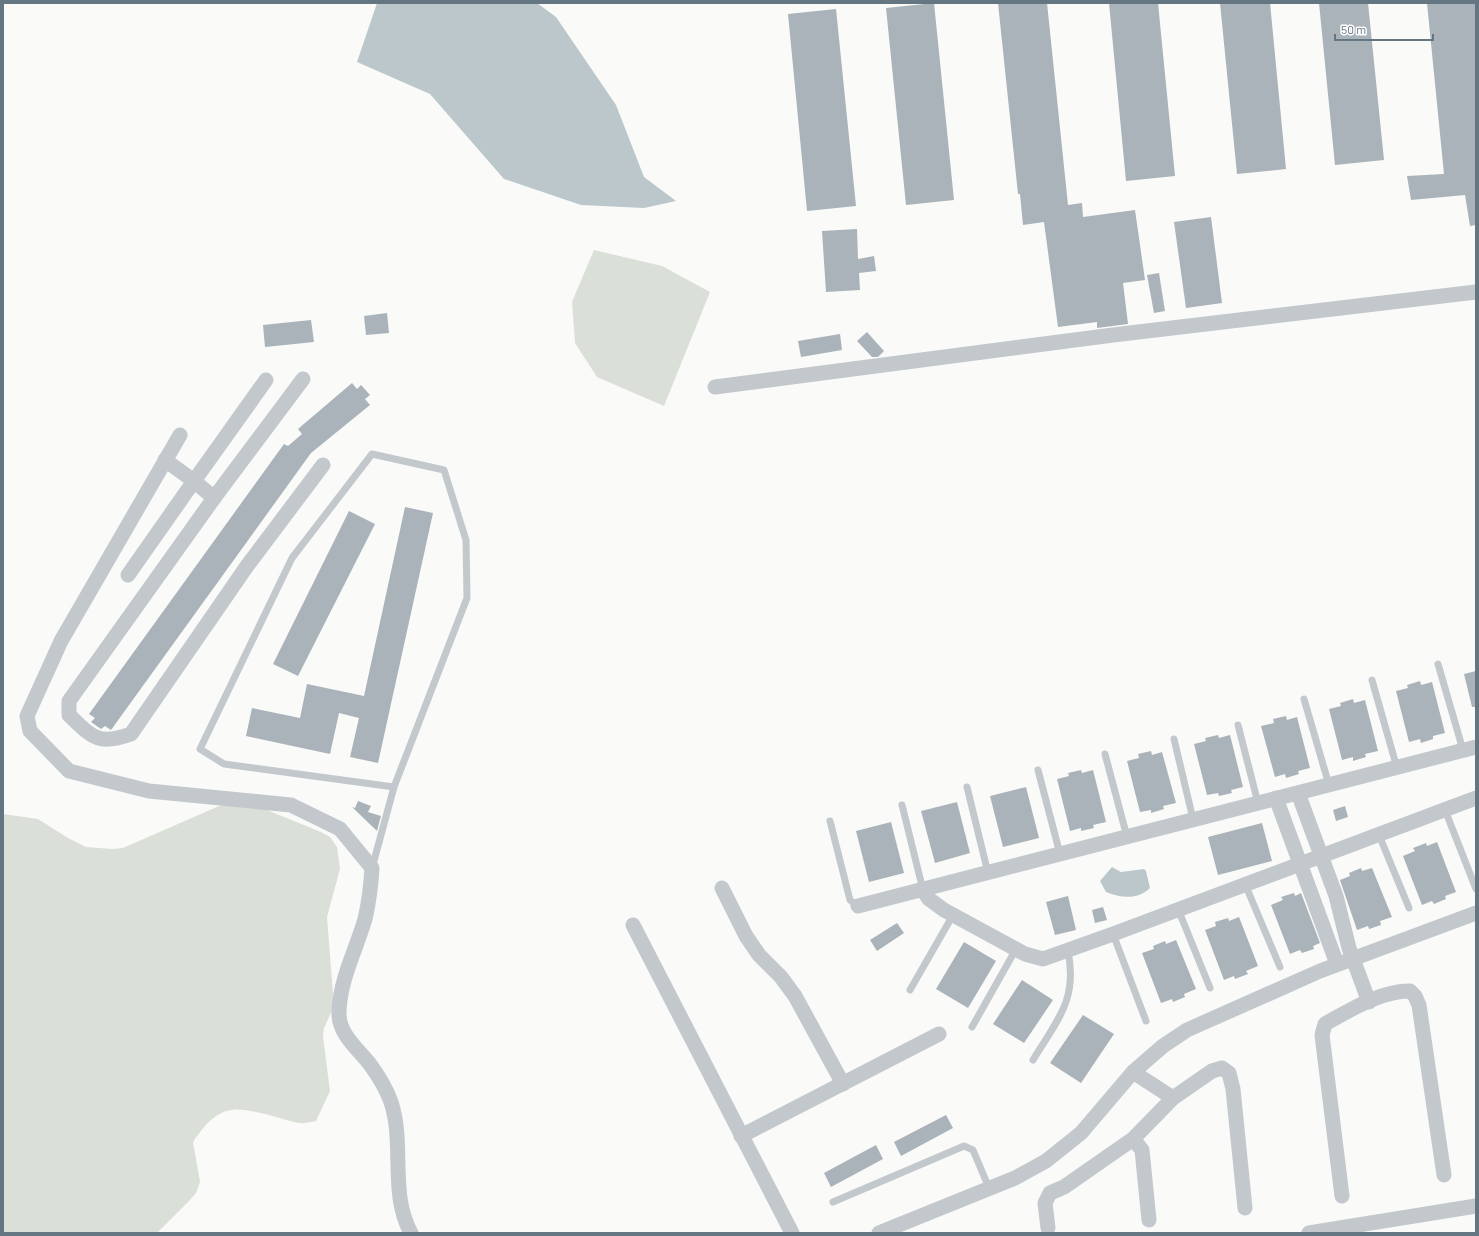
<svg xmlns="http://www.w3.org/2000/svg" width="1479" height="1236" viewBox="0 0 1479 1236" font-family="Barlow,sans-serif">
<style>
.green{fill:#dadfd7}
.water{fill:#bbc7cb}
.building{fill:#aab3b9}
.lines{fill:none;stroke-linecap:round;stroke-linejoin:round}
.service{stroke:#c3c8cc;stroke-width:7}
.minor{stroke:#c3c8cc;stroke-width:15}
</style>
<rect width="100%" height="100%" fill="#fafaf8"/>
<!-- green -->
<g class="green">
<path d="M594,250L662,266L710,292L664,406L597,377L575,343L572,302Z"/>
<path d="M245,801L321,832L330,837L337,847L340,869L327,917L334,1006L324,1028L323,1037L330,1091L316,1121C298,1125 298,1123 280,1118C237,1107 221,1100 193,1142L200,1182L196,1193L190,1200L157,1233H3V814L38,819L68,838L86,847L112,849L123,848L219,806Z"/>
</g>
<!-- water -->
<g class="water">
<path d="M377,3H537L556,17L616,105L644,177L676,201L644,208L581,205L504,179L430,94L357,62Z"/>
<path d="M1112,867L1121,872L1144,869L1146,871L1150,888C1138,900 1121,898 1106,892L1100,881Z"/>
</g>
<!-- building -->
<g class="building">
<path d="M934,3L954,200L906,205L886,8Z"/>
<path d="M998,3H1047L1068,205L1082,203L1083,217L1135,210L1145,280L1123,283L1128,324L1097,328V322L1058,327L1044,222L1023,225L1020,194H1018Z"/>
<path d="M1109,3H1158L1175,176L1126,181Z"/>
<path d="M1220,3H1270L1286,169L1237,174Z"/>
<path d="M1319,3H1368L1384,160L1335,165Z"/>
<path d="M1427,3H1476V225L1470,226L1465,195L1411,200L1407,176L1444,174Z"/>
<path d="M836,9L856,206L807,211L788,14Z"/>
<path d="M1211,217L1222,303L1186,308L1174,222Z"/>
<path d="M857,229L858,259L874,256L876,271L859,273L860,290L826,292L822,231Z"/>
<path d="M1159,273L1165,311L1154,313L1147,275Z"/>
<path d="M387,313L389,333L366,335L364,316Z"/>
<path d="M311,320L314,342L265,347L263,325Z"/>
<path d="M867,332L884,351L878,357H872L857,341Z"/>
<path d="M840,334L842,350L801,357L798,341Z"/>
<path d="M352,383L357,389L361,385L370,395L365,399L370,405L311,453L111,730L105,726L101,729L91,722L95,718L89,714L284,444L288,446L302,434L298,429Z"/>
<path d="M405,507L433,513L378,763L350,757L359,718L339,713L330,754L246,736L252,708L300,718L307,684L364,696Z"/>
<path d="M349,511L375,524L298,676L273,664Z"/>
<path d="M1476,671V707H1472L1464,674Z"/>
<path d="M1420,681L1421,685L1432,682L1445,733L1433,736V739L1421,743L1420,739L1409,742L1396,691L1408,688L1407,685Z"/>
<path d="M1353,699L1354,703L1365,700L1378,751L1365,754L1366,757L1353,761V757L1342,760L1329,709L1341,706L1340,703Z"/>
<path d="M1286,716L1287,720L1297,717L1310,768L1298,771L1299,774L1286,778L1285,774L1275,777L1261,726L1274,723L1273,719Z"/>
<path d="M1218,735L1219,738L1230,735L1243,787L1231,790L1232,793L1219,796L1218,793L1207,795L1194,744L1206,741L1205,738Z"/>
<path d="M1151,751L1152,755L1162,752L1176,803L1163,806L1164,809L1151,813V810L1140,812L1127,761L1139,758L1138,754Z"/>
<path d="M1081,770L1082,773L1093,770L1106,822L1093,825L1094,828L1081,831V828L1070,831L1057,779L1069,776L1068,773Z"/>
<path d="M1026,787L1039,838L1003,847L990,796Z"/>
<path d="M358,801L371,806L368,812L381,816L377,831L352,807L355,808Z"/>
<path d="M957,802L970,853L935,863L921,811Z"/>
<path d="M1345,806L1348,817L1336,821L1333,810Z"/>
<path d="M891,822L904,873L869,882L856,831Z"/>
<path d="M1262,823L1272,861L1218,875L1208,837Z"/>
<path d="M1437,842L1456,892L1445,896L1446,899L1434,904L1432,901L1422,905L1403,856L1415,851L1413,848L1426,843L1427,846Z"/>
<path d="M1361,868L1362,871L1372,868L1392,917L1380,921L1381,925L1369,929L1368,926L1357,930L1340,880L1350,876L1349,873Z"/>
<path d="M1294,893L1295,896L1301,893L1320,943L1313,946L1314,949L1302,953L1300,950L1290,954L1271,905L1283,900L1281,897Z"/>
<path d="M1068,896L1076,930L1055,935L1046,902Z"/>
<path d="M1103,907L1107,920L1095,923L1092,910Z"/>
<path d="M1239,917L1258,966L1246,971L1248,974L1235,979L1234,976L1224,980L1205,930L1216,926L1215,922L1228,918L1229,921Z"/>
<path d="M897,923L904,933L877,951L870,940Z"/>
<path d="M1176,940L1196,989L1184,994L1185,997L1173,1002L1172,999L1161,1003L1142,953L1154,949L1153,946L1165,941L1166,944Z"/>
<path d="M964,942L996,961L968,1008L936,989Z"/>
<path d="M1022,980L1053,1000L1024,1043L993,1024Z"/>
<path d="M1083,1015L1114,1034L1081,1083L1050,1063Z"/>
<path d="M946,1115L953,1128L901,1156L894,1142Z"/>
<path d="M876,1145L883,1159L831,1187L824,1173Z"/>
</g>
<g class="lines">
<!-- service -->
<g class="service">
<path d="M1438,664L1463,750"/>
<path d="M1372,680L1397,768"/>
<path d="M1304,699L1329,785"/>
<path d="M1238,725L1258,803"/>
<path d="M1174,739L1193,819"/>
<path d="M1105,754L1127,837"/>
<path d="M1038,770L1060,854"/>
<path d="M967,787L988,873"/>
<path d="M902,805L923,890"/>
<path d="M1445,810L1476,889"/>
<path d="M830,821L850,900L858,906"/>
<path d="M1379,835L1409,908"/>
<path d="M372,868L394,787L467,598L466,540L444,470L372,454L292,558L200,749L224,764L394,787"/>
<path d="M1245,884L1280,967"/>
<path d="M1178,909L1210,988"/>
<path d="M1113,934L1146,1021"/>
<path d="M910,990L953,915"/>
<path d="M972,1027L1016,949"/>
<path d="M1033,1060C1057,1020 1078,1000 1068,951"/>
<path d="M833,1202L964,1146L973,1150L989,1188"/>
</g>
<!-- minor -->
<g class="minor">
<path d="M266,380L194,481L214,498L69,701V715C92,737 98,746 131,734L247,566L323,465"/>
<path d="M715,387L1113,335L1476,292"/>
<path d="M180,435L61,641L27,716L30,731L69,771L149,791L291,805L340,829L372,868C371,885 369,902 365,919C356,950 340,979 339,1012C338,1033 357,1048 369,1063C378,1075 386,1088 391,1102C405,1144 389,1193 411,1233"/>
<path d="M214,498L303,379"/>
<path d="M128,575L194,481L165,460"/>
<path d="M1298,793L1336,896L1349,948L1369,1002"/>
<path d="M1276,798L1337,964"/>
<path d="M722,888L746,936L759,955L781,977L795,996L843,1084"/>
<path d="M923,890L929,899L944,910L1025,954L1043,959L1113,934L1476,798"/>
<path d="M858,906L1476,747"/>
<path d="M633,925L792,1233"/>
<path d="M1133,1072L1173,1098"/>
<path d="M741,1136L939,1034"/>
<path d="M1133,1139L1142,1150L1149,1220"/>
<path d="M1342,1196L1322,1035L1325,1024C1350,1010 1380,991 1410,991L1415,996L1419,1005L1444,1175"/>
<path d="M1048,1228L1045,1203L1050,1193L1064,1187L1133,1139L1173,1098L1212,1071L1222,1068L1229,1073L1233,1089L1245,1208"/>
<path d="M879,1233L1015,1178L1046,1161L1081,1133L1133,1072L1163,1046L1187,1030L1320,971L1476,913"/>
<path d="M1309,1233L1476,1206"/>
</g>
</g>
<!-- border -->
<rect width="1479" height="1236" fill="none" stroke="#657683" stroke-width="8"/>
<!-- scale -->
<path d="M1335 34v6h98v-6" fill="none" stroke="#657683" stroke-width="2"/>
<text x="1341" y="34" font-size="12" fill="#657683" stroke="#ffffff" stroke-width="3" paint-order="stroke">50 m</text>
</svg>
